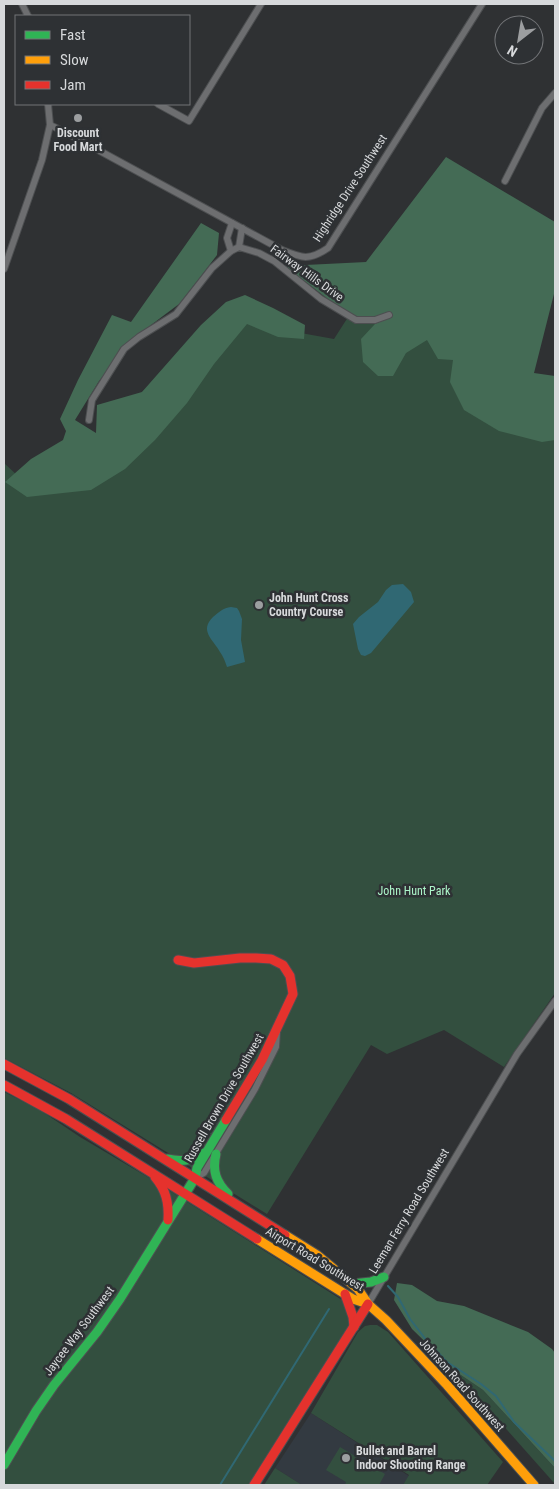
<svg xmlns="http://www.w3.org/2000/svg" width="559" height="1489" viewBox="0 0 559 1489" font-family="'Roboto Condensed',sans-serif">
<style>
.built{fill:#333a41}
.green{fill:#334f3f}
.forest{fill:#446b55}
.water{fill:#306873}
.lines{fill:none;stroke-linecap:round;stroke-linejoin:round}
.stream{stroke:#306873;stroke-width:2}
.street-casing{stroke:#4d4f51;stroke-width:8}
.fast-casing{stroke:#4d4f51;stroke-width:11}
.slow-casing{stroke:#4d4f51;stroke-width:11}
.jam-casing{stroke:#4d4f51;stroke-width:11}
.street{stroke:#6d6e70;stroke-width:6}
.fast{stroke:#30b455;stroke-width:9}
.slow{stroke:#ff9f0a;stroke-width:9}
.jam{stroke:#e5322d;stroke-width:9}
.poi-dot{fill:#9c9ea0;stroke:#2e3134;stroke-width:2}
.labels{text-anchor:middle;stroke-width:5;stroke-linejoin:round;paint-order:stroke}
.poi-label{font-size:12px;font-weight:bold;fill:#d7d9db;stroke:#2e3134;text-anchor:start}
.street-label{font-size:12px;fill:#d7d9db;stroke:#2e3134}
.park-label{font-size:12px;fill:#acf5c9;stroke:#2e3134}
</style>
<rect width="100%" height="100%" fill="#2f3133"/>
<!-- built -->
<path class="built" d="M311,1413L409,1476L403,1485H302L275,1468Z"/>
<!-- green -->
<g class="green">
<path d="M359,300L448,338L555,420V993L504,1067L444,1030L387,1054L371,1045L267,1214L71,1093L4,1058V463L33,490L223,319L334,339Z"/>
<path d="M4,1092L37,1108L80,1137L151,1179L342,1300C348,1308 351,1318 349,1328L254,1485H4Z"/>
<path d="M370,1325H377L388,1332L503,1462L487,1485H403L409,1475L311,1413L358,1332L365,1326Z"/>
<path d="M455,1371L483,1390L555,1468V1484Z"/>
<path d="M340,1447L385,1474L379,1485H345L346,1482L326,1470Z"/>
<path d="M275,1468L302,1485H264Z"/>
</g>
<!-- forest -->
<g class="forest">
<path d="M446,157L555,222V290L534,373L555,376V440L542,442L499,431L464,410L450,382L453,360L438,359L427,340L406,353L393,376H378L363,362L361,339L375,324L381,321L359,323L285,266L366,262Z"/>
<path d="M201,223L219,233L217,255L201,276L179,304L139,334L122,352L99,381L75,420L96,433L97,405L142,392L201,325L226,302L245,295L273,308L305,325L304,339L278,337L247,324L214,364L187,403L155,440L125,469L91,490L63,493L27,497L5,482L31,459L63,440L66,431L60,419L78,380L112,315L131,322Z"/>
<path d="M397,1283L412,1285L437,1301L464,1306L528,1332L552,1349L555,1353V1468L483,1390L455,1371L412,1329L394,1300Z"/>
</g>
<!-- water -->
<g class="water">
<path d="M403,584L411,592L414,602L371,653L365,656L361,655L358,649L353,624L359,617L378,602L386,590L392,585Z"/>
<path d="M231,607L237,608L239,611L242,619L241,640L245,662L227,667C225,661 223,656 220,652C213,639 199,631 213,617C219,612 223,608 231,607Z"/>
</g>
<g class="lines">
<!-- stream -->
<g class="stream">
<path d="M388,1286L398,1297L410,1319L427,1341L447,1362L481,1384L496,1396L514,1422L555,1461"/>
<path d="M220,1485L329,1309"/>
</g>
<!-- street casing -->
<g class="street-casing">
<g id="street">
<path d="M22,4L28,16"/>
<path d="M158,104L189,121L261,4"/>
<path d="M50,125L65,132L282,250C302,258 309,261 328,248L482,4"/>
<path d="M505,181L542,108L555,93"/>
<path d="M239,247L242,228"/>
<path d="M231,251L227,238L232,223"/>
<path d="M4,269L42,160L50,125L48,104"/>
<path d="M89,420L92,400L124,349L139,337L176,314L212,268L231,251L239,247L259,253L274,261L321,299L356,320H375L389,315"/>
<path d="M195,1178L204,1173L255,1089L276,1047L277,1032"/>
<path d="M368,1304L517,1054L555,1001"/>
</g>
</g>
<!-- fast casing -->
<g class="fast-casing">
<g id="fast">
<path d="M216,1154C212,1171 216,1182 228,1194"/>
<path d="M167,1159C181,1162 192,1161 204,1153"/>
<path d="M352,1284L371,1282L384,1277"/>
<path d="M4,1465L36,1411L54,1385L97,1332L120,1299L195,1178L197,1168L226,1120"/>
</g>
</g>
<!-- slow casing -->
<g class="slow-casing">
<g id="slow">
<path d="M285,1235L317,1255L358,1289L368,1304L386,1320L447,1385L534,1485"/>
<path d="M257,1239L353,1299L368,1304"/>
</g>
</g>
<!-- jam casing -->
<g class="jam-casing">
<g id="jam">
<path d="M178,960L194,963L240,958H256L271,959L283,965L290,976L293,994L262,1060L226,1120"/>
<path d="M4,1064L69,1099L285,1235"/>
<path d="M4,1085L66,1119L257,1239"/>
<path d="M155,1177C166,1190 169,1203 168,1220"/>
<path d="M345,1294L353,1317L354,1327"/>
<path d="M254,1485L368,1304"/>
</g>
</g>
<!-- street -->
<use href="#street" class="street"/>
<!-- fast -->
<use href="#fast" class="fast"/>
<!-- slow -->
<use href="#slow" class="slow"/>
<!-- jam -->
<use href="#jam" class="jam"/>
</g>
<!-- markers -->
<g class="poi-dot">
<circle cx="78" cy="118" r="5"/>
<circle cx="259" cy="605" r="5"/>
<circle cx="346" cy="1458" r="5"/>
</g>
<g class="labels">
<!-- poi labels -->
<g class="poi-label">
<text x="78" y="137" text-anchor="middle">Discount<tspan x="78" dy="14">Food Mart</tspan></text>
<text x="269" y="602">John Hunt Cross<tspan x="269" dy="14">Country Course</tspan></text>
<text x="356" y="1455">Bullet and Barrel<tspan x="356" dy="14">Indoor Shooting Range</tspan></text>
</g>
<!-- street labels -->
<g class="street-label">
<text transform="translate(350 188) rotate(-57)" y="4">Highridge Drive Southwest</text>
<text transform="translate(307 273) rotate(36)" y="4">Fairway Hills Drive</text>
<text transform="translate(224 1098) rotate(-60)" y="4">Russell Brown Drive Southwest</text>
<text transform="translate(409 1211) rotate(-59)" y="4">Leeman Ferry Road Southwest</text>
<text transform="translate(315 1259) rotate(31)" y="4">Airport Road Southwest</text>
<text transform="translate(79 1331) rotate(-53)" y="4">Jaycee Way Southwest</text>
<text transform="translate(462 1385) rotate(48)" y="4">Johnson Road Southwest</text>
</g>
<!-- park labels -->
<g class="park-label">
<text x="414" y="895">John Hunt Park</text>
</g>
</g>
<!-- border -->
<rect width="559" height="1489" fill="none" stroke="#d7d9db" stroke-width="10"/>
<!-- legend -->
<rect x="15" y="15" width="175" height="90" fill="#2e3134" stroke="#727477"/>
<rect x="25" y="31" width="25" height="8" fill="#30b455" stroke="#727477"/>
<text x="60" y="40" font-size="15" fill="#d7d9db">Fast</text>
<rect x="25" y="56" width="25" height="8" fill="#ff9f0a" stroke="#727477"/>
<text x="60" y="65" font-size="15" fill="#d7d9db">Slow</text>
<rect x="25" y="81" width="25" height="8" fill="#e5322d" stroke="#727477"/>
<text x="60" y="90" font-size="15" fill="#d7d9db">Jam</text>
<!-- north arrow -->
<g transform="translate(519 40) rotate(211)"><circle r="24" fill="#2e3134" stroke="#727477"/>
<path d="M0-4L9 19L0 12L-9 19Z" fill="#9c9ea0"/>
<text y="-8" font-size="14" font-weight="bold" text-anchor="middle" fill="#d7d9db">N</text>
</g>
</svg>
